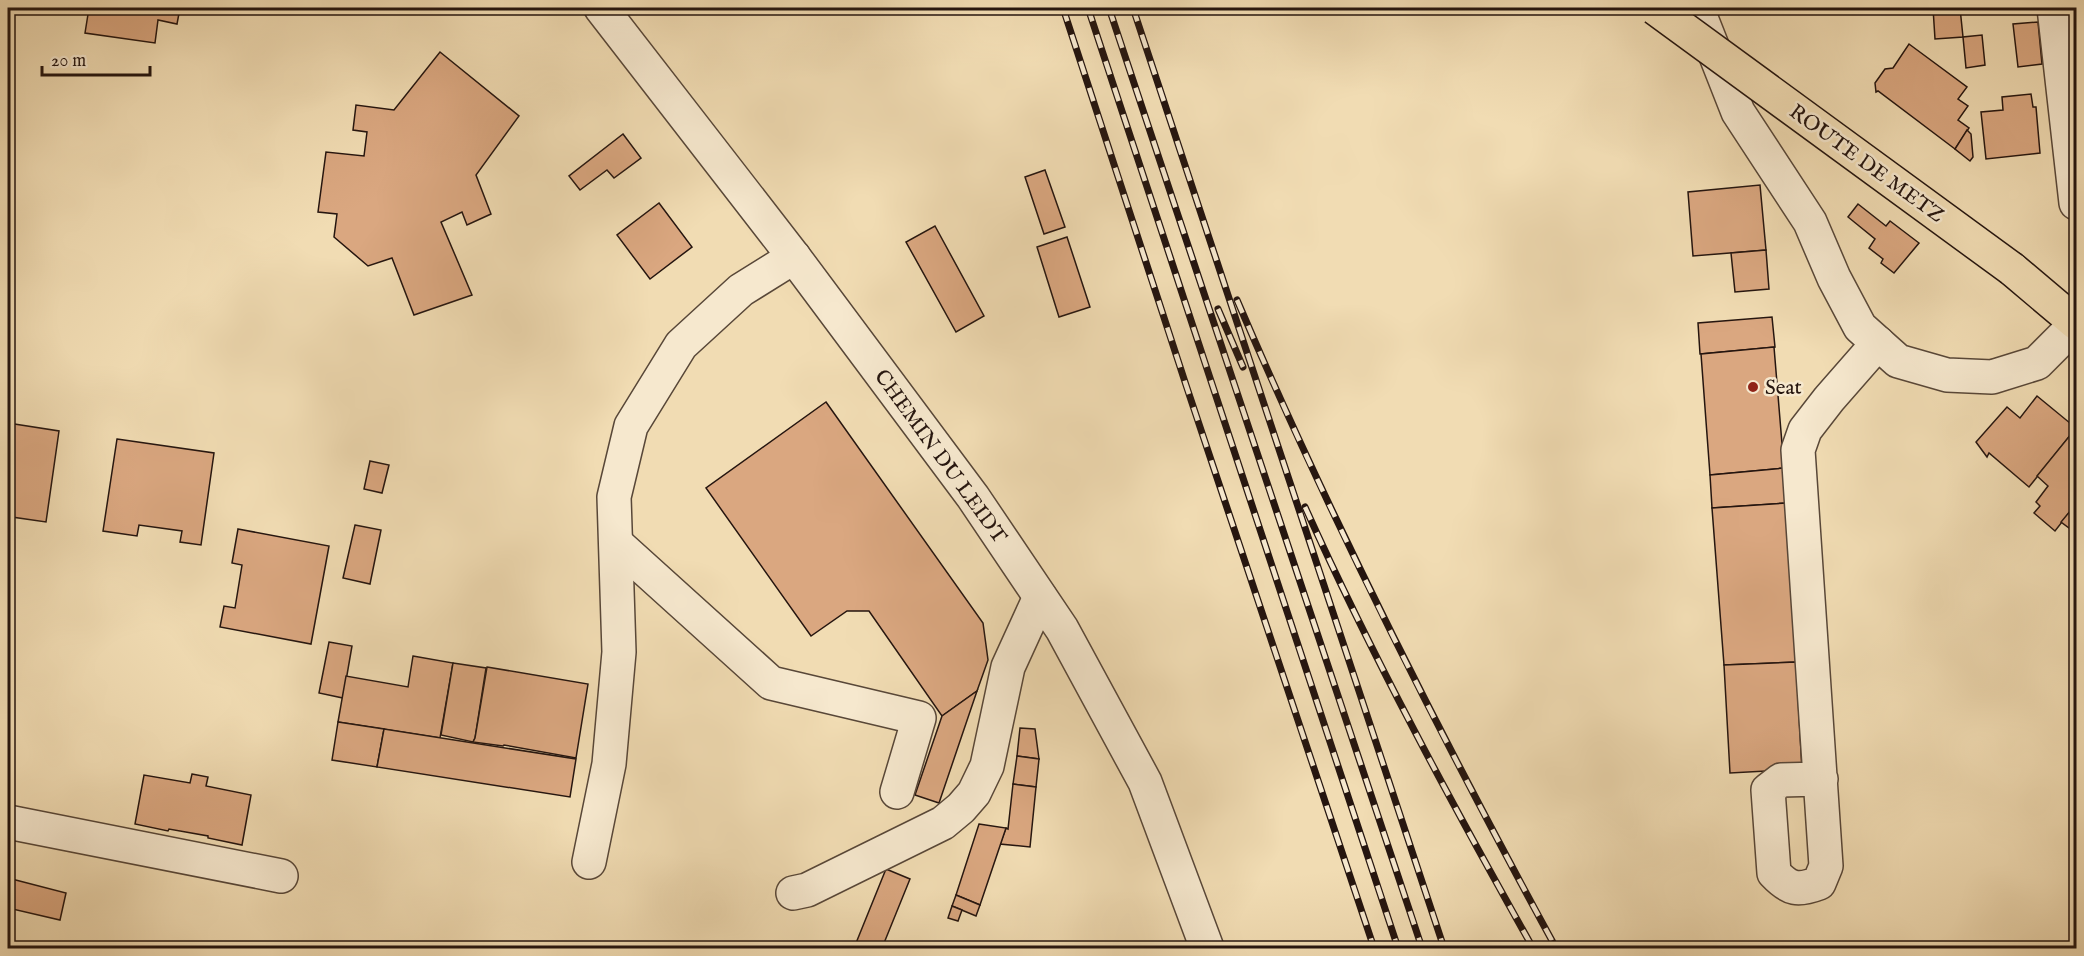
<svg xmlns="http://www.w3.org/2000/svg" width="2084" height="956" viewBox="0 0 2084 956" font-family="'IM FELL English',serif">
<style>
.building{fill:#daa780;stroke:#25150f;stroke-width:1.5}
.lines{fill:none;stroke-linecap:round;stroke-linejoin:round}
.minor-casing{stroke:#584738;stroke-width:36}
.major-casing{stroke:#25150f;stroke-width:36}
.minor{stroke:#f6e8ce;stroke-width:33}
.major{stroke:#f1dcb3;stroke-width:33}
.rail-casing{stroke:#25150f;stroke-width:7}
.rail{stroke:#f6e8ce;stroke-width:4.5;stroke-dasharray:14;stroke-linecap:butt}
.major-bridge-casing{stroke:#25150f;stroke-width:36;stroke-linecap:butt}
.major-bridge{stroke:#f1dcb3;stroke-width:33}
.poi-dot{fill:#8f2418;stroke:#f6e8ce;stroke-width:2}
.labels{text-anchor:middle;stroke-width:5;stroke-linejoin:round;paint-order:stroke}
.street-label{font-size:21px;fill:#25150f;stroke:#f6e8ce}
.poi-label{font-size:21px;fill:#25150f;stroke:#f6e8ce;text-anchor:start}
</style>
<rect width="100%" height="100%" fill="#f1dcb3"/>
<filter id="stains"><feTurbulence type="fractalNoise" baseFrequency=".00333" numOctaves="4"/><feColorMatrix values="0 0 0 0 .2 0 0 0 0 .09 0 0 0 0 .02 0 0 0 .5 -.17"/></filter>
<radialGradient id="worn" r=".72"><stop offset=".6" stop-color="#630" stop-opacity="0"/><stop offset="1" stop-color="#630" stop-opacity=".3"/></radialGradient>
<!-- building -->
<g class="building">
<path d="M86,8H180L177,24L158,20L155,43L85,33L89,8Z"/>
<path d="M1933,8H1960L1963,37L1935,39Z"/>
<path d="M2038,22L2042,64L2018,67L2013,24Z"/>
<path d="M1982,35L1985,65L1966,68L1963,37Z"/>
<path d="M1909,44L1967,87L1958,99L1968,106L1958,120L1969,128L1955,149L1878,91L1876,92L1875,83L1885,69L1893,68Z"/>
<path d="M440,52L519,116L476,175L491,214L467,225L462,212L441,222L472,295L414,315L392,258L368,266L334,237L337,214L318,212L326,152L364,156L367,132L353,130L356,105L394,110Z"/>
<path d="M2031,94L2033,107H2036L2040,153L1986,159L1981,112L2003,110L2002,97Z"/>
<path d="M1967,130L1971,134L1973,157L1970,161L1955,149Z"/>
<path d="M623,134L641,158L614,178L607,170L580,190L569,176Z"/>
<path d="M1045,170L1065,227L1044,234L1025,177Z"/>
<path d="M1760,185L1766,250L1693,256L1688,192Z"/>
<path d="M659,203L692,247L650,279L617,235Z"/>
<path d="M1858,204L1886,226L1890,221L1919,243L1894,273L1881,263L1883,259L1869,248L1875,239L1848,217Z"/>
<path d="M935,226L984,316L956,332L906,242Z"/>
<path d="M1067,237L1090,307L1059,317L1037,247Z"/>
<path d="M1766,250L1769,289L1735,292L1731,253Z"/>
<path d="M1772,317L1775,347L1700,354L1698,323Z"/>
<path d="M1774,347L1784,468L1710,475L1701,354Z"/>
<path d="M2037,396L2076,428L2029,487L1989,453L1987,457L1976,442L2007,407L2020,418Z"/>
<path d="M826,402L983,623L988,660L977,691L942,716L869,611H847L811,636L706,488Z"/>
<path d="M8,423L59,431L46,522L12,517L13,506L8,505Z"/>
<path d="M2076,428V504L2055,531L2034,513L2040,506L2036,502L2048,486L2037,476Z"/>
<path d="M117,439L214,453L201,545L180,542L182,531L139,525L137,536L103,531Z"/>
<path d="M370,461L389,465L382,493L364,489Z"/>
<path d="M1784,468L1787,503L1712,508L1710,475Z"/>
<path d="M1787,503L1796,662L1724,665L1712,508Z"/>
<path d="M2076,504V519L2069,528L2061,522Z"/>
<path d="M355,525L381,530L370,584L343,578Z"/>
<path d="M238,529L329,546L311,644L220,627L224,606L235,608L242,565L232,563Z"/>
<path d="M329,642L352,646L343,698L319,693Z"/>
<path d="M413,656L453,663L440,738L338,722L346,676L408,687Z"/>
<path d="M1796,662L1802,769L1730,773L1724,665Z"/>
<path d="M453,663L486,668L475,738L473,742L441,735Z"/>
<path d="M487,667L588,684L576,758L504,745L503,746L473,742L475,738Z"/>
<path d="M977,691L939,803L915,795L942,716Z"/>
<path d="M338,722L384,729L377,767L332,760Z"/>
<path d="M1020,728L1035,729L1039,759L1017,756Z"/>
<path d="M384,729L576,759L570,797L377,767Z"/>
<path d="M1017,756L1039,759L1036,787L1013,784Z"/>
<path d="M192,774L208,777L206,786L251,795L242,845L208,838V836L169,829L168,831L135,824L144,775L190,783Z"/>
<path d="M1013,784L1036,787L1030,847L1000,844L1006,828L1008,829Z"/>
<path d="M979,824L1006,828L980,905L956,895Z"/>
<path d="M886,869L910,879L882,948H854Z"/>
<path d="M8,878L66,893L60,920L8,908Z"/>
<path d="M956,895L980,905L976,916L952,906Z"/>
<path d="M952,906L962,910L958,921L948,918Z"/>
</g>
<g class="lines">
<!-- minor casing -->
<g class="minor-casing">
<g id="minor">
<path d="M601,8L794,257L973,497L1062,629L1145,782L1207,948"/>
<path d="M1688,8L1701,18L1738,112L1810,222L1834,278L1860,327L1898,361L1947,375L1992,377L2037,363L2076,324"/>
<path d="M2054,8L2076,203"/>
<path d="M616,543L771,683L919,718L897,792"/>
<path d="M1821,779L1781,780L1768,790L1774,873C1790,890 1798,891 1819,883L1826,866L1798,450L1805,430L1829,399L1878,343"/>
<path d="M8,822L281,876"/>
<path d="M589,862L609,764L619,652L614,497L631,426L681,345L741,290L794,257"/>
<path d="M793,893L807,890L943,823L961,808L974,793L987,766L1008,667L1040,597"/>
</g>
</g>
<!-- major casing -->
<g class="major-casing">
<path id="major" d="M2012,269L2076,323"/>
</g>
<!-- minor -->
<use href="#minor" class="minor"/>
<!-- major -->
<use href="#major" class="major"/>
<!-- rail casing -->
<g class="rail-casing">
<g id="rail">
<path d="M1063,8L1186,385L1374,948"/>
<path d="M1088,8L1398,948"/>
<path d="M1109,8L1422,948"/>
<path d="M1133,8L1444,948"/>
<path d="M1237,300C1332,522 1441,737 1556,948"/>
<path d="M1218,309L1243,367"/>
<path d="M1305,507C1373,658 1452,804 1533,948"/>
</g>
</g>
<!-- rail -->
<use href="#rail" class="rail"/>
<!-- major-bridge casing -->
<g class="major-bridge-casing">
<path id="major-bridge" d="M1655,8L2012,269"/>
</g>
<!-- major-bridge -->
<use href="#major-bridge" class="major-bridge"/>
</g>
<!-- markers -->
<circle class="poi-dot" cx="1753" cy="387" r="6"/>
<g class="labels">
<!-- street labels -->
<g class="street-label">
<text transform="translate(1867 163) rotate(36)" y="7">ROUTE DE METZ</text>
<text transform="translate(941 456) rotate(54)" y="7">CHEMIN DU LEIDT</text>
</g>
<!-- poi labels -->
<g class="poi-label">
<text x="1765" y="394">Seat</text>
</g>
</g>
<!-- margin -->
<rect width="2084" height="956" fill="none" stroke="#f1dcb3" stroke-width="30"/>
<rect x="9" y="9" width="2066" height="938" fill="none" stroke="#25150f" stroke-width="3"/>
<rect x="15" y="15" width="2054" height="926" fill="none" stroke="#25150f" stroke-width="1.5"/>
<!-- scale -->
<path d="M42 66v9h108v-9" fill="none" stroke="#25150f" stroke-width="3"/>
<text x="51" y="66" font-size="18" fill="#25150f" stroke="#f6e8ce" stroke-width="4.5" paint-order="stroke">20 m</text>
<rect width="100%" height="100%" filter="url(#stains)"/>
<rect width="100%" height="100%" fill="url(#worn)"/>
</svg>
